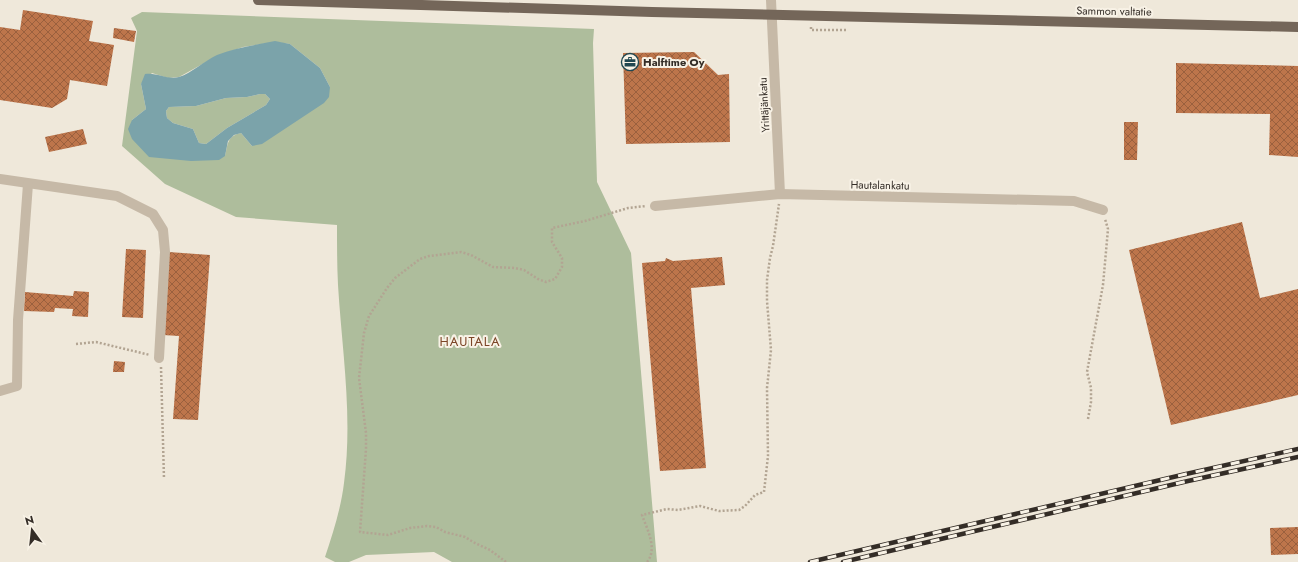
<svg xmlns="http://www.w3.org/2000/svg" width="1298" height="562" viewBox="0 0 1298 562" font-family="Jost,sans-serif">
<style>
.grass{fill:#aebd9c;fill-rule:evenodd}
.water{fill:#7ba3aa;fill-rule:evenodd}
.building{fill:url(#building-cross-hatch)}
.lines{fill:none;stroke-linecap:round;stroke-linejoin:round}
.path{stroke:#b2a492;stroke-width:2.5;stroke-dasharray:2 2;stroke-linecap:butt}
.minor{stroke:#c6b9a7;stroke-width:10}
.major{stroke:#746659;stroke-width:10}
.rail-casing{stroke:#342d27;stroke-width:4.5}
.rail{stroke:#f8f2e6;stroke-width:3;stroke-dasharray:9;stroke-linecap:butt}
.labels{text-anchor:middle;stroke-width:4;stroke-linejoin:round;paint-order:stroke}
.street-label{font-size:11px;fill:#342d27;stroke:#f8f2e6}
.poi-label{font-size:11px;font-weight:bold;fill:#342d27;stroke:#f8f2e6;text-anchor:start}
.quarter-label{font-size:13px;letter-spacing:1px;fill:#7c4526;stroke:#f8f2e6}
</style>
<defs>
<pattern id="building-cross-hatch" width="8" height="8" patternUnits="userSpaceOnUse"><rect width="8" height="8" fill="#bd754b"/><path d="M0 0l8 8M0 8l8-8" fill="none" stroke="#9a603e"/></pattern>
</defs>
<rect width="100%" height="100%" fill="#efe8da"/>
<!-- grass -->
<g class="grass">
<path d="M142,12L594,29L593,43L597,182L631,253L657,562H452L434,552L366,555L349,562H335L325,557C333,533 341,508 344,483C353,417 342,351 338,285C337,265 337,245 337,225L236,217L165,184L122,146L137,31L131,18ZM275,42L290,44L320,68L330,87L252,146L241,133C227,136 228,144 225,156L132,120L146,109L141,84L152,73L168,78L179,77L217,56L243,47Z"/>
<path d="M260,94H265L270,99L266,105L227,128L206,144L199,143L193,129L173,123L167,118L166,111L169,107L196,106L226,98L247,97Z"/>
</g>
<!-- water -->
<path class="water" d="M275,41L290,44L320,68L330,87L329,97L324,103L262,144L252,146L241,133L234,135L228,141L225,156L219,160L191,161L149,157L132,139L128,129L132,120L146,109L141,84L145,74C157,72 167,80 179,77C192,73 204,61 217,55C235,48 255,45 275,41ZM260,94H265L270,99L266,105L227,128L206,144L199,143L193,129L173,123L167,118L166,111L169,107L196,106L226,98L247,97Z"/>
<!-- building -->
<g class="building">
<path d="M23,10L93,21L89,41L114,45L107,86L70,80L67,99L52,108L0,100V27L20,30Z"/>
<path d="M114,28L136,31L134,42L113,38Z"/>
<path d="M694,52L718,75L729,74L730,142L626,144L623,53Z"/>
<path d="M1176,63L1298,66V157L1269,155L1270,114L1176,113Z"/>
<path d="M1124,122H1138L1137,160H1124Z"/>
<path d="M83,129L87,144L49,152L45,137Z"/>
<path d="M1242,222L1260,298L1298,289V395L1171,425L1129,250Z"/>
<path d="M126,249L146,250L143,318L122,317Z"/>
<path d="M169,252L210,255L198,420L173,419L179,336L163,335Z"/>
<path d="M722,257L725,285L691,288L706,468L660,471L642,263L665,261L666,258L673,261Z"/>
<path d="M74,291L89,292L88,317L72,316L73,309L55,308L54,312L24,311L25,292L73,296Z"/>
<path d="M114,361L125,362L124,372H113Z"/>
<path d="M1298,527V554L1271,555L1270,528Z"/>
</g>
<g class="lines">
<!-- path -->
<g class="path">
<path d="M811,27V30H848"/>
<path d="M76,344L96,342L150,355"/>
<path d="M161,367L164,479"/>
<path d="M1088,419L1091,402V388L1087,372L1103,285L1108,229L1105,219"/>
<path d="M506,562L490,550L475,543L465,537L445,532L436,527L427,526L410,528L388,535L360,532L366,449V433L359,378L364,333L369,316L387,288L395,278L420,259L429,256L461,252L471,255L493,267L515,268L524,270L538,279L546,282L555,279L562,267V258L552,242V228L585,221L628,208L646,206"/>
<path d="M647,562C658,549 647,529 642,515L667,509L678,510L700,506L719,511L739,510L745,506L755,495L764,492L768,456L767,388L771,350L767,301V280L770,258L773,246L779,204"/>
</g>
<!-- minor -->
<g class="minor">
<path d="M771,0L780,194"/>
<path d="M0,179L117,196L153,214L163,230L165,252L159,358"/>
<path d="M655,206L780,194L1074,201L1103,210"/>
<path d="M0,391L17,386L18,320L28,184"/>
</g>
<!-- major -->
<path class="major" d="M258,0L652,12L1298,27"/>
<!-- rail casing -->
<g class="rail-casing">
<g id="rail">
<path d="M810,562L1186,474L1298,449"/>
<path d="M843,562L1188,481L1298,457"/>
</g>
</g>
<!-- rail -->
<use href="#rail" class="rail"/>
</g>
<!-- icons -->
<defs>
<g id="office-ring" transform="scale(0.9)"><circle r="9.5" fill="#f8f2e6" stroke="#204852" stroke-width="1.5"/><path d="M-6-3h4V-5.5h4V-3h4V5H-6ZM-1-4.5V-3h2v-1.5ZM-6 0V1H6V0Z" fill="#204852"/></g>
</defs>
<g fill-rule="evenodd">
<use href="#office-ring" x="630" y="62"/>
</g>
<g class="labels">
<!-- street labels -->
<g class="street-label">
<text transform="translate(1114 11) rotate(1)" y="4">Sammon valtatie</text>
<text transform="translate(764 105) rotate(-93)" y="4">Yrittäjänkatu</text>
<text transform="translate(880 185) rotate(1)" y="4">Hautalankatu</text>
</g>
<!-- poi labels -->
<g class="poi-label">
<text x="643" y="66">Halftime Oy</text>
</g>
<!-- quarter labels -->
<g class="quarter-label">
<text x="470" y="346">HAUTALA</text>
</g>
</g>
<!-- north arrow -->
<g transform="translate(32 530) rotate(345)" stroke="#f8f2e6" stroke-width="3" paint-order="stroke">
<path d="M0-3L7 15L0 10L-7 15Z" fill="#342d27"/>
<text y="-6" font-size="11" font-weight="bold" text-anchor="middle" fill="#342d27">N</text>
</g>
</svg>
